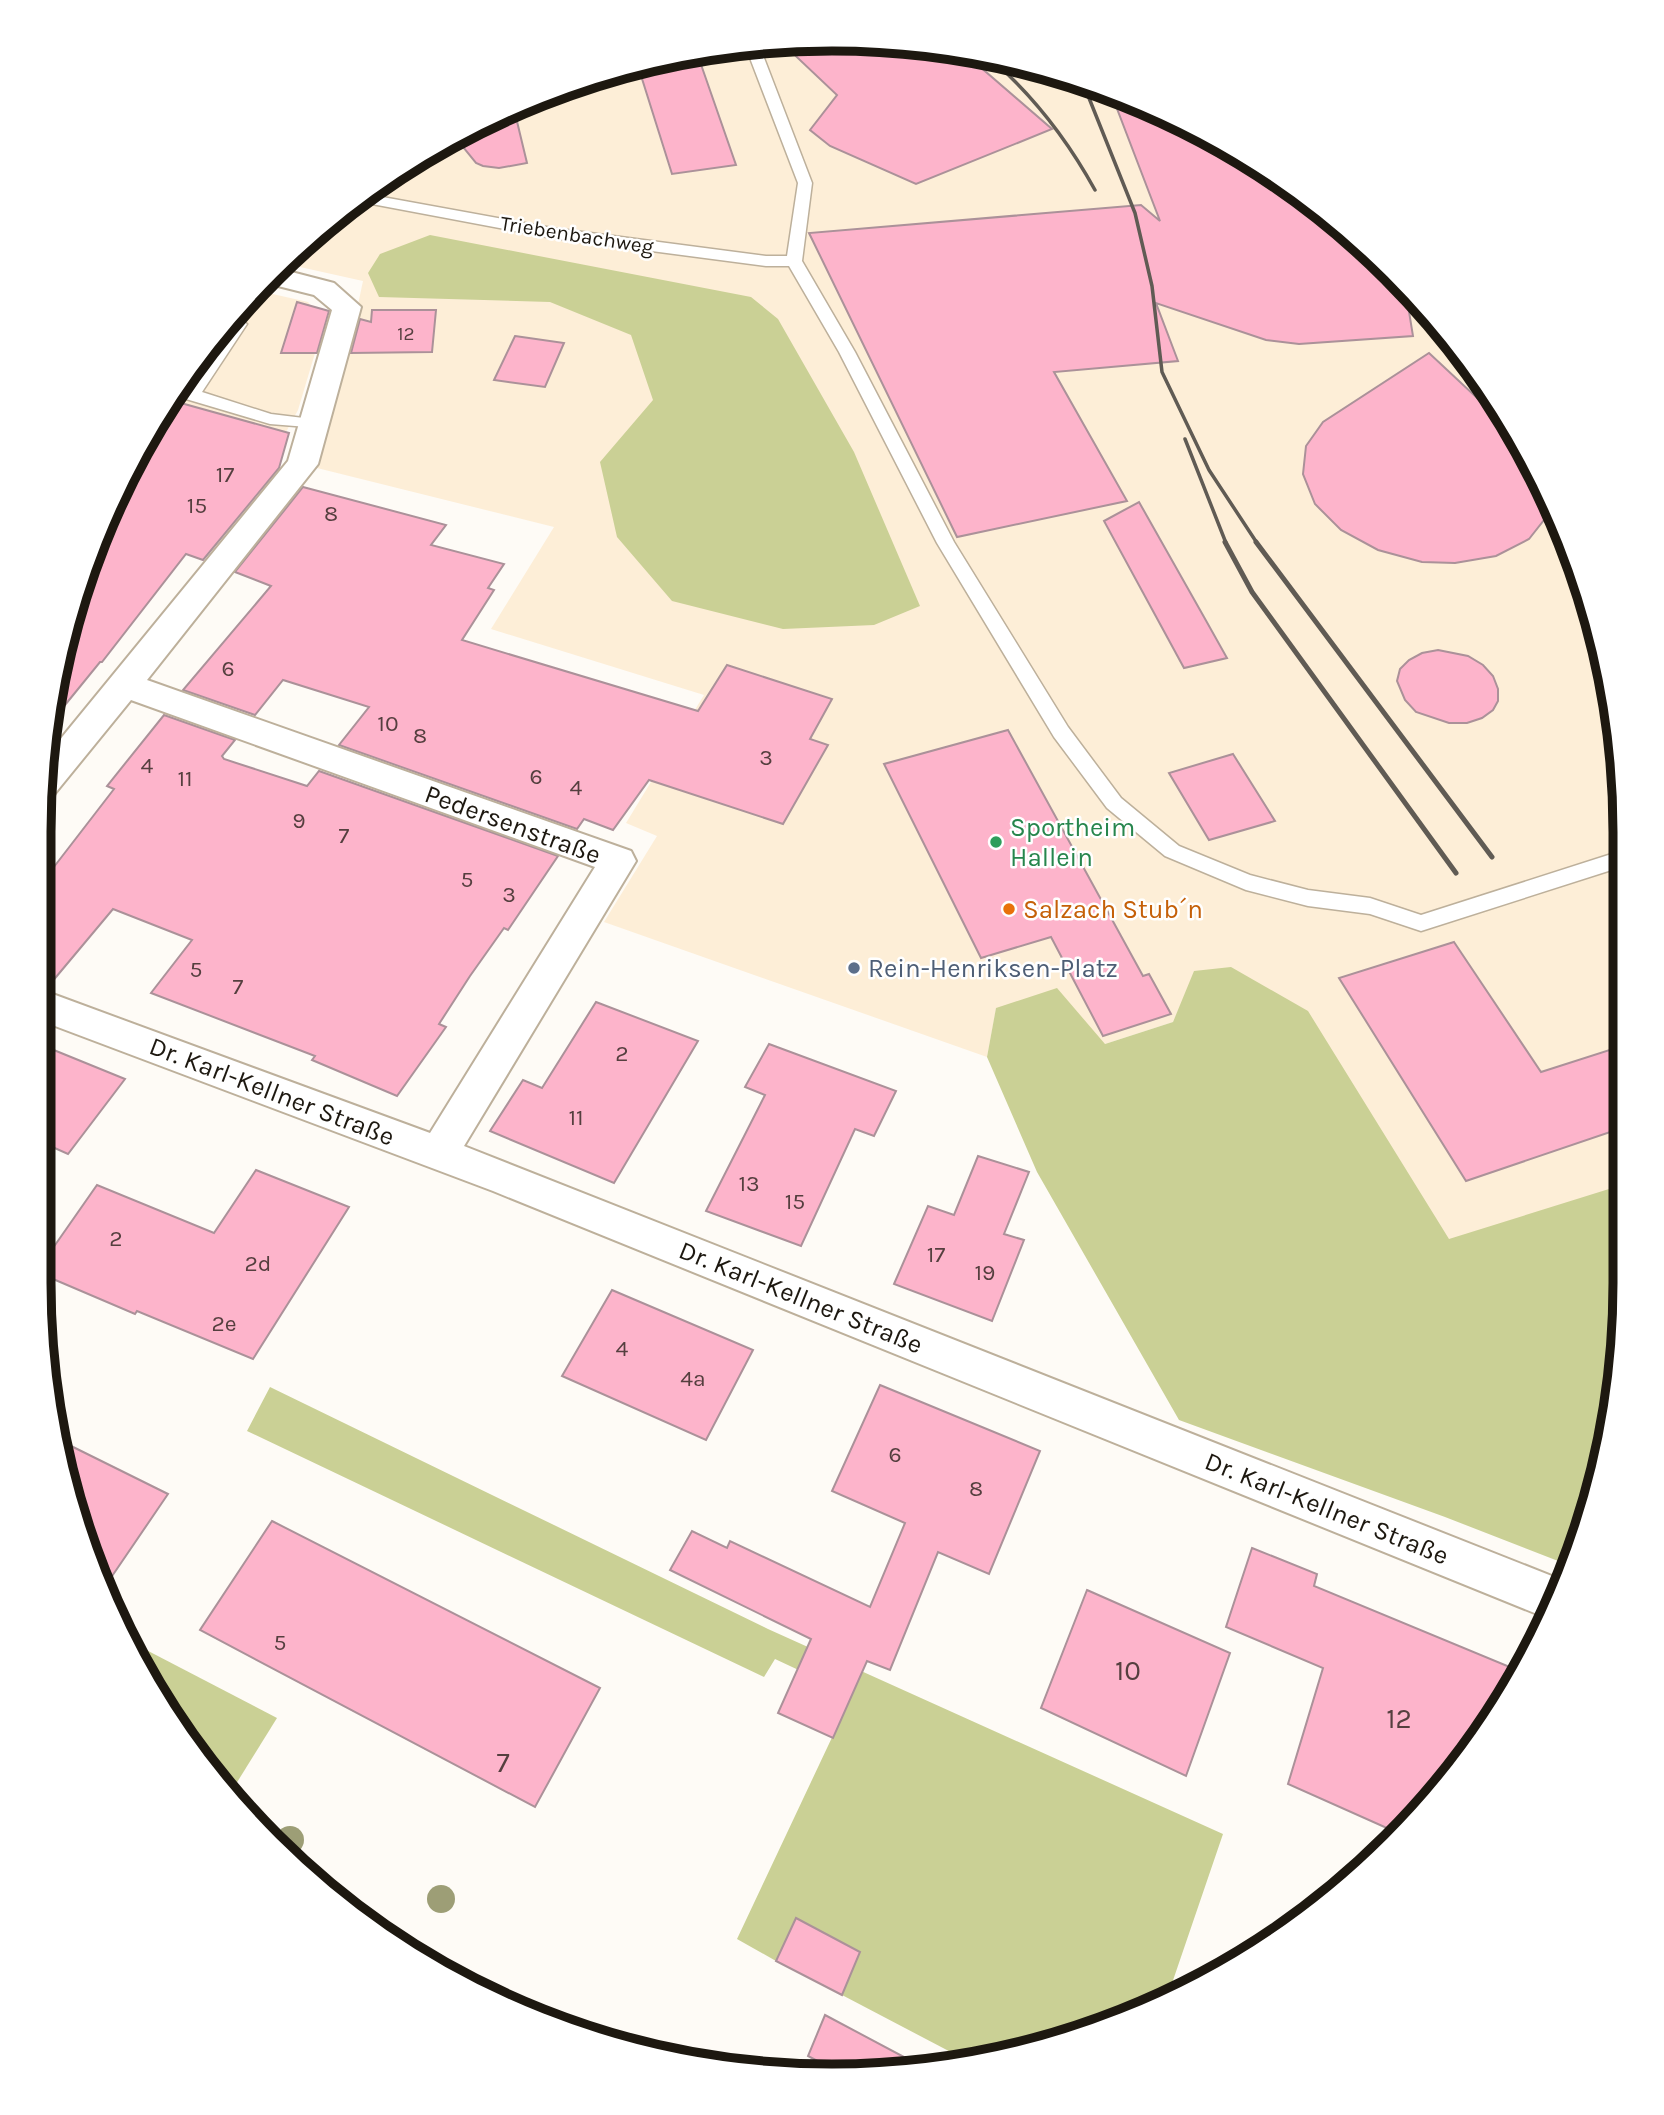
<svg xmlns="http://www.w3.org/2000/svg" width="1664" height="2115" viewBox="0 0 1664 2115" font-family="Karla,sans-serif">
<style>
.built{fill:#fdeed7}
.green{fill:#cad095}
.building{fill:#fdb4cb;stroke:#ab9199;stroke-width:2}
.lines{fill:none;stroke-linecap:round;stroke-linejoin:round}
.lane-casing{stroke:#bdb09b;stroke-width:3}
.street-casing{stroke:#bdb09b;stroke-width:4}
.lane{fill:#fff;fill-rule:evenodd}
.street{fill:#fff;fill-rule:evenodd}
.rail-far1{stroke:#605b54;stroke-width:3.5}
.rail{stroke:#605b54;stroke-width:5}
.tree{fill:#9d9e76}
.leisure-dot{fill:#2e9e5b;stroke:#fff;stroke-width:2.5}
.food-dot{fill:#e8710a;stroke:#fff;stroke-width:2.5}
.service-dot{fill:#5c6f8a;stroke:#fff;stroke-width:2.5}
.labels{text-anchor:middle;stroke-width:5;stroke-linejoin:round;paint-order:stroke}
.far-number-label{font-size:19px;fill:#553f3f}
.far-street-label{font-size:21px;fill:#1d1810;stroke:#fff}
.number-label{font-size:23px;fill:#553f3f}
.street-label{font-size:26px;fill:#1d1810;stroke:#fff}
.leisure-label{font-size:26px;fill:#27864d;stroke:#fff;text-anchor:start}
.food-label{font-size:26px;fill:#c56008;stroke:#fff;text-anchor:start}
.service-label{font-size:26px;fill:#4e5e75;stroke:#fff;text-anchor:start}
.near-number-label{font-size:28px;fill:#553f3f}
.rim{fill:none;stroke:#1d1810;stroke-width:9}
</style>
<rect width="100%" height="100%" fill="#fefbf6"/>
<!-- built -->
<g class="built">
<path d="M884,40L1038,66L1183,121L1315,203L1429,309L1519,436L1598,626L1624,780L1625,1283L1612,1422L1184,998L1173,1022L1105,1044L996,1009L987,1057L604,922L657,836L626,823L704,695L491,629L554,527L317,468L346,361L363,281L282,263L309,235L436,145L577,80L729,45Z"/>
<path d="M255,290L308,302L324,323L298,410L274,454L154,422L235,309Z"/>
</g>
<!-- green -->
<g class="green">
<path d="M430,235L751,297L778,319L854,452L920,606L874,625L783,629L672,601L617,537L600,462L653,400L631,335L550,302L379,297L368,273L380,254Z"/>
<path d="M1231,967L1308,1011L1449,1239L1625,1184V1283L1610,1437L1571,1566L1445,1517L1179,1420L1037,1172L987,1057L996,1008L1057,988L1105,1044L1173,1022L1194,971Z"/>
<path d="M270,1387L768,1629L1223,1834L1168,1995L1037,2050L964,2059L842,1995L860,1952L796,1918L776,1961L737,1939L852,1695L775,1659L764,1677L247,1431Z"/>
<path d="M129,1641L277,1718L231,1792L145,1679Z"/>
</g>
<!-- building -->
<g class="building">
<path d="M884,40L964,53L1052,129L916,184L830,146L810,130L837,95L783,44Z"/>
<path d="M697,53L736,165L672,174L638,66Z"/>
<path d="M1111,93L1183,121L1315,203L1405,287L1413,336L1299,344L1266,340L1156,303L1178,361L1054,372L1127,501L957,537L809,233L1141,205L1160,221Z"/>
<path d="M514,109L527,163L499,168L483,166L476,163L454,136Z"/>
<path d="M297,302L329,311L317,353H281Z"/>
<path d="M372,310H436L432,352L351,353L360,319L371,322Z"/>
<path d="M515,336L564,343L545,387L494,380Z"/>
<path d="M1429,353L1520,438L1551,511L1529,539L1496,556L1455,563L1422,562L1378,550L1341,530L1315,504L1303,474L1306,446L1323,422Z"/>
<path d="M170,400L289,433L279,468L203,560L186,554L102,662H100L52,721L76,599L98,571L85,567L145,435Z"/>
<path d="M303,487L446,525L431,545L504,564L488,588L494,590L462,640L698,711L727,665L832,699L810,739L828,745L783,824L649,780L613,830L584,819L577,829L339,745L369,707L283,680L255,715L183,690L271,586L235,572Z"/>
<path d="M1139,502L1204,617L1227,658L1184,668L1104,521Z"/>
<path d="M1438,650L1468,656L1483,665L1493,676L1498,689V701L1493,710L1482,718L1467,723H1449L1416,712L1405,700L1397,681L1400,669L1409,660L1422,653Z"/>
<path d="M164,715L235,740L222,756L224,759L307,786L319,771L558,856L508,930L504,928L470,976L439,1024L446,1027L397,1096L312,1060L315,1056L151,993L192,940L113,909L46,989L39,987L40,885L114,789L107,786Z"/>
<path d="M1008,730L1143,976L1149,974L1171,1014L1103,1036L1051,937L981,958L884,764Z"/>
<path d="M1233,754L1275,821L1209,840L1169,773Z"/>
<path d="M1454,942L1541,1072L1625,1045V1127L1466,1181L1339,978Z"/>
<path d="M596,1002L698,1041L614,1183L490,1131L523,1080L542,1088Z"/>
<path d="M39,1044L125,1079L68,1154L39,1141Z"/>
<path d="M769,1044L896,1091L874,1136L855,1129L801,1246L706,1211L765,1095L745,1087Z"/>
<path d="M978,1156L1029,1172L1004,1234L1024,1240L992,1321L894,1284L928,1206L954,1215Z"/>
<path d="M256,1170L349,1207L253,1359L137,1311L135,1314L39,1273V1268L97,1185L214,1233Z"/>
<path d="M612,1290L753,1350L706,1440L562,1376Z"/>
<path d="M880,1385L1040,1451L989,1574L938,1552L890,1670L867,1661L833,1738L778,1713L811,1639L670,1570L692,1531L727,1548L730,1541L870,1607L905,1523L832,1491Z"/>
<path d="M59,1440L168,1494L106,1585L65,1488Z"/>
<path d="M272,1521L600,1688L535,1807L200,1630Z"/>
<path d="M1252,1548L1317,1574L1314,1586L1517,1670L1462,1766L1398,1833L1288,1784L1323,1668L1226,1627Z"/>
<path d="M1087,1590L1230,1653L1186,1776L1041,1708Z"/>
<path d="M796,1918L860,1952L842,1995L776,1961Z"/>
<path d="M825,2015L919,2065L844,2075L808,2056Z"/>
</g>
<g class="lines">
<!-- lane casing -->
<g class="lane-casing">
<g id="lane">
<path d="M755,44L764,58L812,183L802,261L855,352L954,542L1068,727L1121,798L1179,846L1250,875L1308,890L1370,898L1421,915L1624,850V866L1421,931L1370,914L1308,906L1246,890L1165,856L1107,808L1054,737L937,543L839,352L789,266H766L552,238L356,201L366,194L552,228L766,256H787L798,183L750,58L741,45Z"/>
<path d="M239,319L247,324L202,392L271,414L320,420L322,424L320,428L270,424L186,399L184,395L186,391L233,320Z"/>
</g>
</g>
<!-- street casing -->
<g class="street-casing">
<path id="street" d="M276,268L334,283L361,307L318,464L147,680L631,851L636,861L464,1146L1567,1582L1547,1618L493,1191L39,1020V989L430,1133L595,867L131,700L52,797L40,801V781L45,758L288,461L332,310L314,295L262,282Z"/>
</g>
<!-- lane -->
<use href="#lane" class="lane"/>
<!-- street -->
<use href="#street" class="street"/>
<!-- rail-far1 -->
<g class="rail-far1">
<path d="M990,58C1034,96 1067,139 1095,190"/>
<path d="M1083,83L1135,213L1152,286L1162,372L1209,470L1257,543"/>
<path d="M1185,439L1226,543"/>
</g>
<!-- rail -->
<g class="rail">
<path d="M1225,542L1252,592L1456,873"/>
<path d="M1256,542L1492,857"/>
</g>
</g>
<!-- trees -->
<g class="tree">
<circle cx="290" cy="1840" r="14"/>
<circle cx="441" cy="1899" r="14"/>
</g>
<!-- markers -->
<circle class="leisure-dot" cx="996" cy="842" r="7"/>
<circle class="food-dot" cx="1009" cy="909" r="7"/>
<circle class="service-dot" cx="854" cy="968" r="7"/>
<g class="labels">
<!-- far-number labels -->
<g class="far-number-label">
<text x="406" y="340">12</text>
</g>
<!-- far-street labels -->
<g class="far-street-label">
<text transform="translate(577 235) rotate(9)" y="7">Triebenbachweg</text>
</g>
<!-- number labels -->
<g class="number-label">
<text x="225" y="482">17</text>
<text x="197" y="513">15</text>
<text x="331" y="521">8</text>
<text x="228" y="676">6</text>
<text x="388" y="731">10</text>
<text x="420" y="743">8</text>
<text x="766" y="765">3</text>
<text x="147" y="773">4</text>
<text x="536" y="784">6</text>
<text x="185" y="786">11</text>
<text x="576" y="795">4</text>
<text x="299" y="828">9</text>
<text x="344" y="843">7</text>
<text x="467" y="887">5</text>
<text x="509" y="902">3</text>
<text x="196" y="977">5</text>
<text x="238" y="994">7</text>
<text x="622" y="1061">2</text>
<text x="576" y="1125">11</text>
<text x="749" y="1191">13</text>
<text x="795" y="1209">15</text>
<text x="116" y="1246">2</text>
<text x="936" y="1262">17</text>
<text x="258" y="1271">2d</text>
<text x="985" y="1280">19</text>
<text x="224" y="1331">2e</text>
<text x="622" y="1356">4</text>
<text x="693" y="1386">4a</text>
<text x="895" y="1462">6</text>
<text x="976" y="1496">8</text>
<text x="280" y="1650">5</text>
</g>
<!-- street labels -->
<g class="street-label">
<text transform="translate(513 824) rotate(20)" y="9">Pedersenstraße</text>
<text transform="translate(272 1091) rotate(21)" y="9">Dr. Karl-Kellner Straße</text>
<text transform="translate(801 1297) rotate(22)" y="9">Dr. Karl-Kellner Straße</text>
<text transform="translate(1327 1508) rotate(22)" y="9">Dr. Karl-Kellner Straße</text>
</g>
<!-- leisure labels -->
<g class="leisure-label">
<text x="1010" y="836">Sportheim<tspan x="1010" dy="30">Hallein</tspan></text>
</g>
<!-- food labels -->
<g class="food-label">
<text x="1023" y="918">Salzach Stub´n</text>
</g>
<!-- service labels -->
<g class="service-label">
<text x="868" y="977">Rein-Henriksen-Platz</text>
</g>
<!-- near-number labels -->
<g class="near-number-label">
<text x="1128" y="1680">10</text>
<text x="1399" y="1728">12</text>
<text x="503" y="1772">7</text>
</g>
</g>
<!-- crop -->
<path d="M0 0H1664V2115H0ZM832 51H832A781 781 0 0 1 1613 832V1283A781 781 0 0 1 832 2064H832A781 781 0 0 1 51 1283V832A781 781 0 0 1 832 51Z" fill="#fff" fill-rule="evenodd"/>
<path class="rim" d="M832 51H832A781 781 0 0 1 1613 832V1283A781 781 0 0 1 832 2064H832A781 781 0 0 1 51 1283V832A781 781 0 0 1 832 51Z"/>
</svg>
